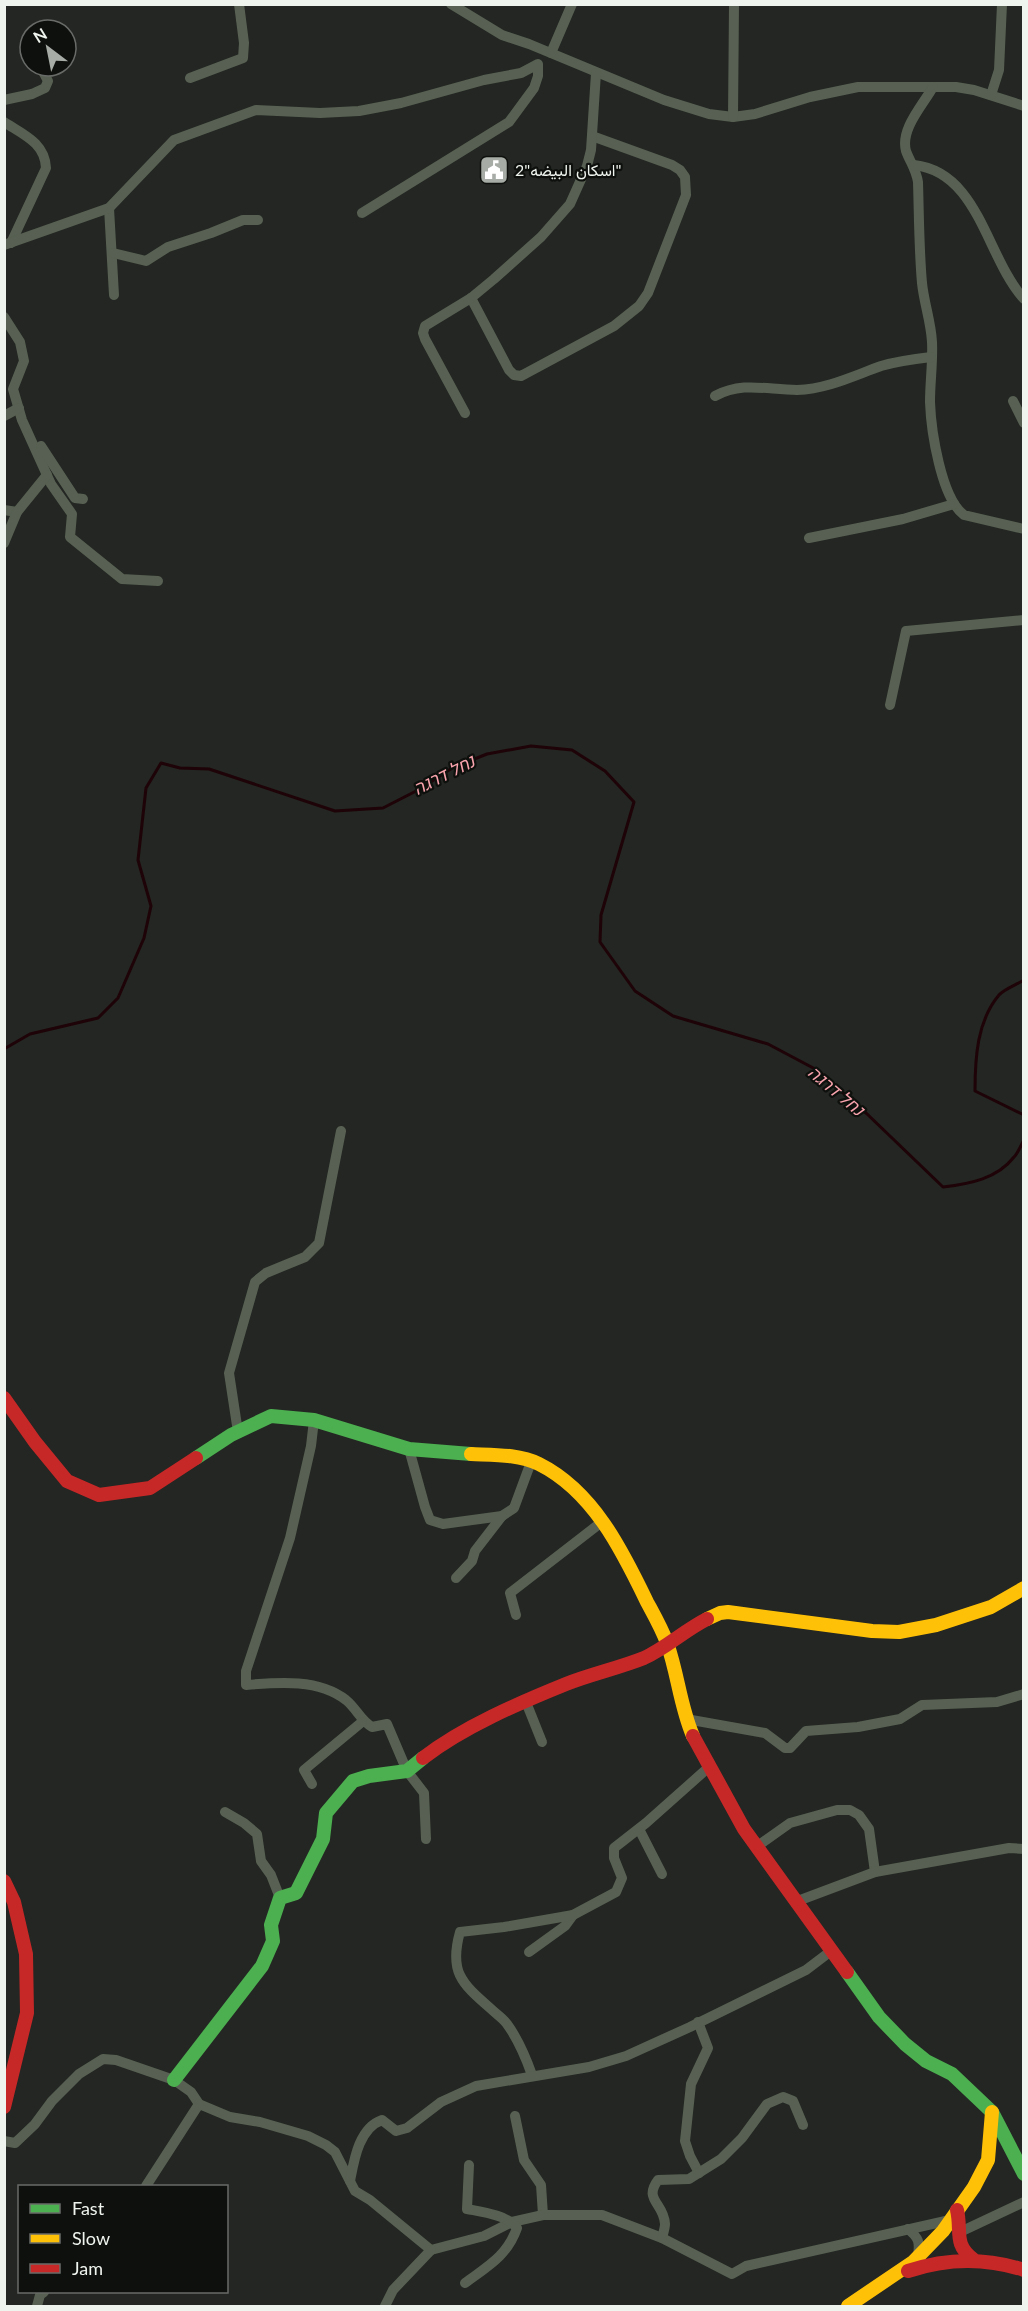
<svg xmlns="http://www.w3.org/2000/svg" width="1028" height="2311" viewBox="0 0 1028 2311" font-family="Lato,Vazirmatn,Heebo,sans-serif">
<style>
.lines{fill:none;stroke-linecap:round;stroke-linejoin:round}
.stream{stroke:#1e0308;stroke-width:3}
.street{stroke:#576052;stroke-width:10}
.fast{stroke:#4caf50;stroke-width:14}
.slow{stroke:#ffc107;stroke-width:14}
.jam{stroke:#c62828;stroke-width:14}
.labels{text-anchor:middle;stroke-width:4.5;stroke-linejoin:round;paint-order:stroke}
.poi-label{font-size:16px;fill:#f0f4ef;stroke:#0d100c;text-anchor:start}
.water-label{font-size:18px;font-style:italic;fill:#f8a3ad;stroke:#0d100c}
</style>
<rect width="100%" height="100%" fill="#232622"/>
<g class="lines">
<!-- stream -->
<g class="stream">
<path d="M1024,980C1016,985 1004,989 999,995C977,1021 975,1058 975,1091L1024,1115"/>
<path d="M4,1049L30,1034L98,1018L118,998L144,938L151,906L138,860L146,788L161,763L180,768L209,769L335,811L383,808L420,789L452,768L487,754L531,746L572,750L605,771L634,802L601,915L600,942L635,991L673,1016L768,1044L817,1070L866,1113L943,1187C969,1184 997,1179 1014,1157C1018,1153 1021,1145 1024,1140"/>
</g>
<!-- street -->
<g class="street">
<path d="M451,4L502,35L529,44L664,100L709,114L733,117L755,114L810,97L858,87H956L974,90L1024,106"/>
<path d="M26,48L30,53"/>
<path d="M551,53L572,4"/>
<path d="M190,78L243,58L244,43L239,4"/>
<path d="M933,87C923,105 900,129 906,151C910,162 916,169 918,182C919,215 919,249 922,283C924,303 931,322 932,342C933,362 930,382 930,402C931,430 941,498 964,515L1024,529"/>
<path d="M991,95L999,70L1002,4"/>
<path d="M4,100L32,94L45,88L48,81L40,66"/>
<path d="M733,117L734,4"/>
<path d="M4,122C24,135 45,143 46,168L11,243"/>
<path d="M914,165C979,172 986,257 1024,299"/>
<path d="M109,208L114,295"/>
<path d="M4,245L109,208L174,140L256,110L320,113L359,111L401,103L484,80L521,73L538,64V76L534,88L509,122L362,213"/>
<path d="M113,253L146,261L168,247L211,233L243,220H258"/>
<path d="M471,298L509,370L514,375L521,376L614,326L639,306L648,293L686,195L685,177L680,170L672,165L592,136"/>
<path d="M4,317L20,342L24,361L13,389L22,420L51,484L72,514L70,537L122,579L158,581"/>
<path d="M715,396C743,381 767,390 797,390C827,389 853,376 881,366C898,361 914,359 931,357"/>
<path d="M1013,401L1024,423"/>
<path d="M465,413L425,339L423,333L425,326L471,298L494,279L541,237L570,204L587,166L591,150L596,73"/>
<path d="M4,416L19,408"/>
<path d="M41,446L75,498L83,499"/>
<path d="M4,510L17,512"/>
<path d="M809,538L903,519L954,504"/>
<path d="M4,543L17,512L47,475"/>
<path d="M890,705L906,631L1024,620"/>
<path d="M314,1420L311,1446L290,1538L246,1671V1685C280,1682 319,1679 346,1700C357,1709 360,1720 372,1727L387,1724L407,1771L424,1793L426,1839"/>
<path d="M238,1432L229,1373L255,1282L266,1273L305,1257L319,1243L341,1131"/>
<path d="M409,1449L425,1507L430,1520L443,1524L502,1516L514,1508L531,1462"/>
<path d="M456,1578L472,1561L475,1551L502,1516"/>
<path d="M516,1615L510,1593L603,1521"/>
<path d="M526,1702L542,1742"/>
<path d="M686,1719L765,1733L785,1748H790L806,1731L858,1727L900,1719L922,1705L997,1702L1024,1694"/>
<path d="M312,1784L304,1770L362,1722"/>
<path d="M225,1812L244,1823L257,1834L261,1861L271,1875L280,1898"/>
<path d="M639,1829L662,1874"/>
<path d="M756,1847L790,1823L837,1810H850L859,1815L869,1829L875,1872"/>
<path d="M795,1902L875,1872L1009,1848L1024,1849"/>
<path d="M529,1952L565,1926L573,1915"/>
<path d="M698,2022L708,2048L691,2084L685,2141L690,2156L699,2173"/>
<path d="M532,2075C526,2058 518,2039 507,2024C503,2018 495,2013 490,2008C461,1983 449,1971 460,1932L504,1927L573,1915L616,1892L622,1878L614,1858V1848L646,1823L709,1767"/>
<path d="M515,2116L524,2160L541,2185L543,2215"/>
<path d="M4,2141L15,2143L35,2124L52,2101L79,2074L103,2059L116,2060L174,2080L191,2092L199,2104L230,2117L260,2122L308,2136L326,2145L335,2152L355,2191L370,2200L431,2250L484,2236L512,2222L543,2215H602L662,2238L732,2274L746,2266L950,2220"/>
<path d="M350,2181C354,2160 359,2128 382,2120L396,2131L407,2128L441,2102L476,2086L589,2067L626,2056L690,2027L806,1970L831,1951"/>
<path d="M146,2186L199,2104"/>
<path d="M908,2229C919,2238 920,2242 918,2256"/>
<path d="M958,2233L1024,2202"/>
<path d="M662,2238C663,2234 665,2228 665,2224C664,2203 643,2200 658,2180L689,2179L721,2159L742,2138L767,2104L783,2097L793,2101L803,2125"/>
<path d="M465,2283C488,2266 507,2256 517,2228C507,2215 482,2212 467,2209L469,2165"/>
<path d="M37,2306L40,2295L44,2292"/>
<path d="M385,2306L393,2290L431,2250"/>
</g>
<!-- fast -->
<g class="fast">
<path d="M196,1458L231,1435L271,1416L314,1420L409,1449L471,1454"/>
<path d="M847,1972L879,2017L905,2044L926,2061L952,2074L992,2112L1024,2174"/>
<path d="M174,2080L262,1966L273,1941L271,1925L280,1898L296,1893L323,1839L326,1813L353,1781L369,1776L407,1771L423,1758"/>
</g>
<!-- slow -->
<g class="slow">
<path d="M471,1454C493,1455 519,1454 539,1464C593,1491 622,1550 647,1602C654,1615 662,1629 667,1643C678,1674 680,1706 693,1736"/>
<path d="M707,1619L720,1613L728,1612L872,1631L899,1632L936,1625L991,1607L1024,1588"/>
<path d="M848,2306L913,2262L943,2231L974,2187L988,2160L992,2112"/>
</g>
<!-- jam -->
<g class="jam">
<path d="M4,1398L35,1442L67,1481L99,1495L150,1488L196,1458"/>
<path d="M693,1736L744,1829L847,1972"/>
<path d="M423,1758C463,1727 519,1703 566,1684C591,1674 619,1668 644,1658C666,1648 685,1630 707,1619"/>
<path d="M4,1881L14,1902L26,1954L27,2013L4,2107"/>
<path d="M957,2210C962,2231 953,2244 973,2259"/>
<path d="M908,2271C947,2258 984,2257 1024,2270"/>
</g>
</g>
<!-- icons -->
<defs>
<g id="civic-square" transform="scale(1.5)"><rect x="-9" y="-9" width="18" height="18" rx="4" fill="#a8aca7" stroke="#0d100c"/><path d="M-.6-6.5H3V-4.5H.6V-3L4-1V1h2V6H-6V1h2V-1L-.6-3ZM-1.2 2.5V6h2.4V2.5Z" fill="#fff"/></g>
</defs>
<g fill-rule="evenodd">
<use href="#civic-square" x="494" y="170"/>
</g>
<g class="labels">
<!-- poi labels -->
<g class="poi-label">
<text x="515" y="176">اسكان البيضه"2"</text>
</g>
<!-- water labels -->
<g class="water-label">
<text transform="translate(444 775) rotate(-27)" y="6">נחל דרגה</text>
<text transform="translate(836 1091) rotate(40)" y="6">נחל דרגה</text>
</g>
</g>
<!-- border -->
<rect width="1028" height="2311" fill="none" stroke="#f0f4ef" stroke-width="12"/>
<!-- legend -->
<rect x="18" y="2185" width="210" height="108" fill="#0d100c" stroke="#686b67" stroke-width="1.5"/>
<rect x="30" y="2204" width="30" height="9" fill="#4caf50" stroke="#686b67" stroke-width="1.5"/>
<text x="72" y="2215" font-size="18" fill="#f0f4ef">Fast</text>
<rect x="30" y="2234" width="30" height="9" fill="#ffc107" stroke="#686b67" stroke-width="1.5"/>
<text x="72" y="2245" font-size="18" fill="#f0f4ef">Slow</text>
<rect x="30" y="2264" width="30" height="9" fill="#c62828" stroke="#686b67" stroke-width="1.5"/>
<text x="72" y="2275" font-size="18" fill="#f0f4ef">Jam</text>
<!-- north arrow -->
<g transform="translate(48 48) rotate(328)"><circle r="28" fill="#0d100c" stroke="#686b67" stroke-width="1.5"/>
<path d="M0-4.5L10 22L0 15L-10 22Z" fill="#a8aca7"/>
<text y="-9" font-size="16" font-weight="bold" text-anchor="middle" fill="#f0f4ef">N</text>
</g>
</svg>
